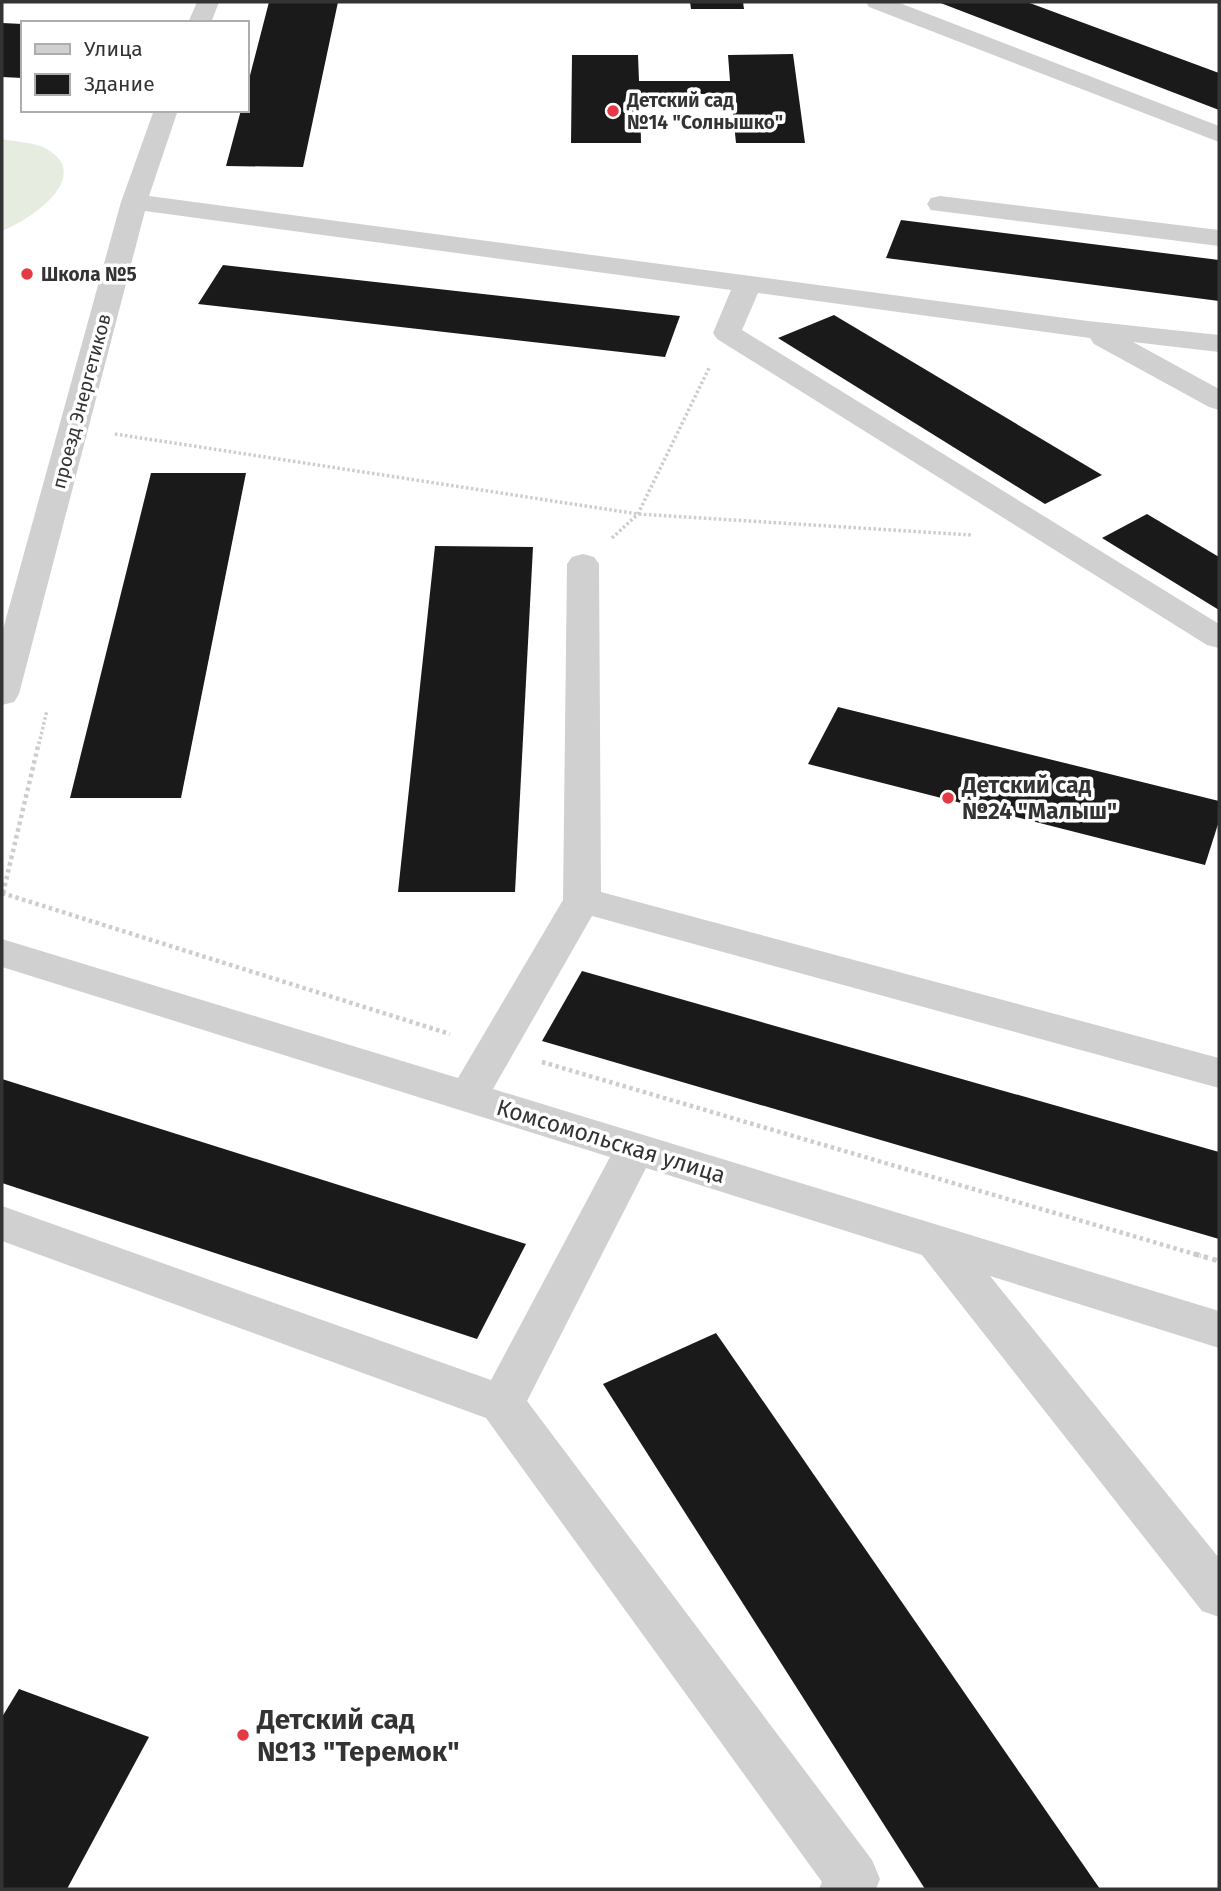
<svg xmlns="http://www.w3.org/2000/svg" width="1221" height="1891" viewBox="0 0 1221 1891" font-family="'Fira Sans',sans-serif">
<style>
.green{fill:#e6ecdf}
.building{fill:#1a1a1a}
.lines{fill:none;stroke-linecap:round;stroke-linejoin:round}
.path-far2{stroke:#cdcdcd;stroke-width:3.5;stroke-dasharray:2.5 2.5;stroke-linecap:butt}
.path-far1{stroke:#cdcdcd;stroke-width:4.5;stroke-dasharray:3.5 3.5;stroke-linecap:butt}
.path{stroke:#cdcdcd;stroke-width:5;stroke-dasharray:4.5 4.5;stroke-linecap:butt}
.minor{fill:#d0d0d0;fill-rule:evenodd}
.poi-dot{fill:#e63946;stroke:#fff;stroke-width:2.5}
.labels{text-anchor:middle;stroke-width:7;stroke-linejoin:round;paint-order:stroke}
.far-poi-label{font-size:19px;font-weight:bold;fill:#333;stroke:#fff;text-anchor:start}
.far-street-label{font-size:19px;fill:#333;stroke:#fff}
.poi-label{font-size:23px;font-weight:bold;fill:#333;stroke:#fff;text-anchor:start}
.street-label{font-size:23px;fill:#333;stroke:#fff}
.near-poi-label{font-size:28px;font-weight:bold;fill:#333;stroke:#fff;text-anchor:start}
</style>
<rect width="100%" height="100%" fill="#fff"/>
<!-- green -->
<path class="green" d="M2,139C15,142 33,142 45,148C96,176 30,220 2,231Z"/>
<!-- building -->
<g class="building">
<path d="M269,2H338L303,167L226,166L241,110H247V87Z"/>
<path d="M690,2H743L744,9H691Z"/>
<path d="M938,2H1027L1219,73V110Z"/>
<path d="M2,23L23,24V78L2,77Z"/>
<path d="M793,54L805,143H736L731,94H640L641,143H571L572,55H638L639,81H730L728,55Z"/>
<path d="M901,220L1219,260V301L886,258Z"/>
<path d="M223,265L680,316L665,357L198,304Z"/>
<path d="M834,315L1102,475L1045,504L778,338Z"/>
<path d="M151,473H246L181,798H70Z"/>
<path d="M1147,514L1219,557V610L1102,538Z"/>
<path d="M435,546L533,547L515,892H398Z"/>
<path d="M838,707L1219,801V821L1205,865L808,764Z"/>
<path d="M582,971L1219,1152V1239L542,1041Z"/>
<path d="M2,1079L526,1244L477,1339L2,1183Z"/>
<path d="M716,1333L1100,1889H925L603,1384Z"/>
<path d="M19,1689L149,1737L67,1889H2V1717Z"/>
</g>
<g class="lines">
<!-- path-far2 -->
<g class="path-far2">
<path d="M115,434L638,514L971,535"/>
<path d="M612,538L638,514L709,368"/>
<path d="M39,744L47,710"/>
</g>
<!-- path-far1 -->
<g class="path-far1">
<path d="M2,893L450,1034"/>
<path d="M3,893L39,742"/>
<path d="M542,1062L1201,1256"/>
</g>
<!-- path -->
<path class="path" d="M1195,1254L1219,1261"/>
<!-- minor -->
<g class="minor">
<path d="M197,2H219L211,23H188Z"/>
<path d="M866,2H897L1219,126V142L869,7Z"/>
<path d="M154,110H178L149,196L1088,321L1219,335V352L1133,342L1219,389V410L1209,407L1094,344L1090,338L758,293L742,330L1219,624V648L1207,645L717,339L713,333L731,290L145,211L19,694L14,702L2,705V633L121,202Z"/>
<path d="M940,196L1219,230V246L931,210L927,204L931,198Z"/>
<path d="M583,554L594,557L599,564L601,892L1219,1058V1088L592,916L493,1089L1219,1311V1348L990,1276L1219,1558V1617L1202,1611L922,1255L646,1168L527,1401L872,1860L880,1879L876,1889H819L822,1882L486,1418L2,1241V1206L491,1380L610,1157L2,967V939L458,1078L563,900L567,564L572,557Z"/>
</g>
</g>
<!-- markers -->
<g class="poi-dot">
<circle cx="613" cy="111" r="7"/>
<circle cx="27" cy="274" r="7"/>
<circle cx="948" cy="798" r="7"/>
<circle cx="243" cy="1735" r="7"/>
</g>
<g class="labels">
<!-- far-poi labels -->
<g class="far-poi-label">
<text x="627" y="107">Детский сад<tspan x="627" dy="22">№14 "Солнышко"</tspan></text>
<text x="41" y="281">Школа №5</text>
</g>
<!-- far-street labels -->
<g class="far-street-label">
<text transform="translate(81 401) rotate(-75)" y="7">проезд Энергетиков</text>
</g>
<!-- poi labels -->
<g class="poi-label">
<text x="962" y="793">Детский сад<tspan x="962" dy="26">№24 "Малыш"</tspan></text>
</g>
<!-- street labels -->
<g class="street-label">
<text transform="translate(611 1141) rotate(17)" y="8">Комсомольская улица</text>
</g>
<!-- near-poi labels -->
<g class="near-poi-label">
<text x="257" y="1729">Детский сад<tspan x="257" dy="32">№13 "Теремок"</tspan></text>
</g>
</g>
<!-- border -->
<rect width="1221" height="1891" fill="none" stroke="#333333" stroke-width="7"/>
<!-- legend -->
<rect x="21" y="21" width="228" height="91" fill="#ffffff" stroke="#adadad" stroke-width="2"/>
<rect x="35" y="44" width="35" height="10" fill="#d0d0d0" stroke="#adadad" stroke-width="2"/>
<text x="84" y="56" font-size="21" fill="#333333">Улица</text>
<rect x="35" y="74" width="35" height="21" fill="#1a1a1a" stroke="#adadad" stroke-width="2"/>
<text x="84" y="91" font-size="21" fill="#333333">Здание</text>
</svg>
